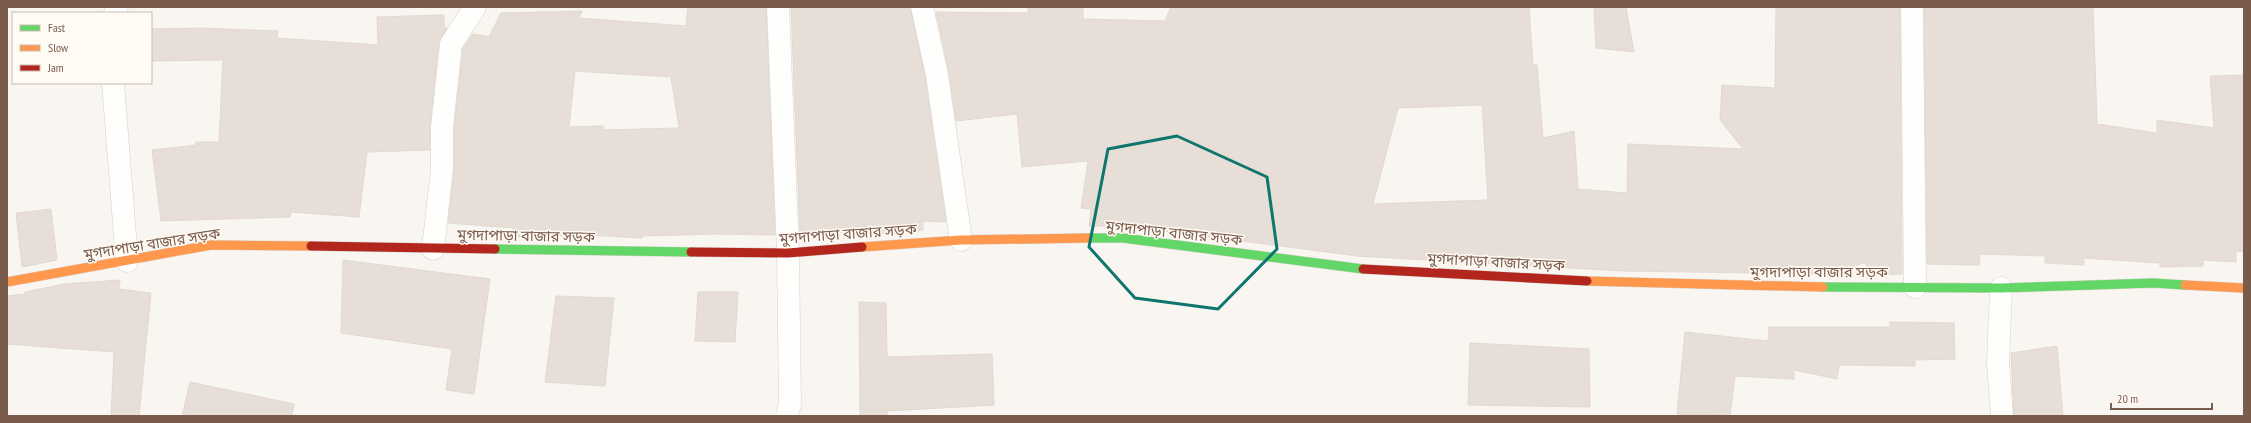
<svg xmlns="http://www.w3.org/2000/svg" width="2251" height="423" viewBox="0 0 2251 423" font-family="'PT Sans Narrow','Noto Sans Bengali',sans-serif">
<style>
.building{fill:#e6ded7;stroke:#e2d8d2;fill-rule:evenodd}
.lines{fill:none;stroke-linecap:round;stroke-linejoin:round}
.street-casing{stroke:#d7d1cb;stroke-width:23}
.fast-casing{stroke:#d9d2cb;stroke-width:10}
.slow-casing{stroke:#d9d2cb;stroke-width:10}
.jam-casing{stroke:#d9d2cb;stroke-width:10}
.street{stroke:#fefefd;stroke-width:22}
.fast{stroke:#63d668;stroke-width:9}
.slow{stroke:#ff974d;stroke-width:9}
.jam{stroke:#b3261e;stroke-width:9}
.marked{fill:none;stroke:#0f766e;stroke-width:3;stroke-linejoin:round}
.labels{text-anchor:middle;stroke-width:3;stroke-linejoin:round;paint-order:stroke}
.street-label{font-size:15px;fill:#7a5c4d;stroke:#fffaf3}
</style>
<rect width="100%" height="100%" fill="#f9f5f0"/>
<!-- building -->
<g class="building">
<path d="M688,7H766L775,235L715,234L642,236V238L587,235L512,237L513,228L448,223L454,170V128L463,48L473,34L489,37L501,13L582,11L579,18L686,26ZM575,71L671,77L679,128L603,130V126L569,127Z"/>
<path d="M791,7H910L925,77L946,222L923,221V230L884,233H875V231L800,234Z"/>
<path d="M1028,7H1083V19L1165,21L1171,7H1529L1533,65H1537L1543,138L1574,131L1578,189L1627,193L1628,144L1743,149L1720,120L1722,85L1775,88L1776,7H1900L1902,274L1870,275L1865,262L1833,275L1827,274L1623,271L1357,256L1125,226H1089L1091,209L1081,208L1088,161L1022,167L1017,114L956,121L949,72L936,12L1028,13ZM1482,105L1488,200L1373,204L1398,108Z"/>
<path d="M1594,7H1626L1634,52L1596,48Z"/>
<path d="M1924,7H2093L2097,124L2157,133V120L2214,128L2210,76L2244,75V252L2236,251V262L2203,260V266L2160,267V263L2084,258V265L2045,263V256L1980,254L1979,265L1927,264Z"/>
<path d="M444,15V27L447,28L439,43L430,126V150L367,152L359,217L291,212L290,217L161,221L152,150L196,145V142H219L223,60L151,61V29L200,28L278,31L277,38L378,45L377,17Z"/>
<path d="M51,209L57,260L22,267L16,213Z"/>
<path d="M343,260L490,279L474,394L446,390L452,349L341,333Z"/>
<path d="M120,280L119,289L151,293L139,416H111L114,352L7,344V296L25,294V292L64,284Z"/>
<path d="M698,292H738L735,342L695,341Z"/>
<path d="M556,296L614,298L605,386L545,382Z"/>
<path d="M859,302L886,303L887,357L992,354L994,405L887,411V416H860Z"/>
<path d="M1889,322L1954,323L1955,359L1915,360V366L1839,365L1837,379L1794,370V379L1735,376L1730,416L1677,414L1685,332L1768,341L1769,327H1891Z"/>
<path d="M1470,343L1589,349L1590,407L1468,405Z"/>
<path d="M2057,346L2063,416H2014L2011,353Z"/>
<path d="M190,382L294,404L292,416H182Z"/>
</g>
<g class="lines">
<!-- street casing -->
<g class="street-casing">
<g id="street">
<path d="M778,7L788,253L790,404L787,416"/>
<path d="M922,7L937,75L961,240"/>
<path d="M1912,7L1915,287"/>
<path d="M115,13L117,7"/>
<path d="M113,83L127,261"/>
<path d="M433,249L442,169V127L451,44L475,7"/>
<path d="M2001,288L1998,364L2002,416"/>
</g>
</g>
<!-- fast casing -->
<g class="fast-casing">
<g id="fast">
<path d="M1088,238H1123L1363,269"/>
<path d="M495,249L691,252"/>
<path d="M1823,287L2001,288L2153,283L2185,285"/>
</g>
</g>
<!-- slow casing -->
<g class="slow-casing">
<g id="slow">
<path d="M862,247L961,240L1088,238"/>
<path d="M1587,281L1823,287"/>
<path d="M7,282L211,245L311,246"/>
<path d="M2185,285L2244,288"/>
</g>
</g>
<!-- jam casing -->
<g class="jam-casing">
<g id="jam">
<path d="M311,246L495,249"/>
<path d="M691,252L788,253L862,247"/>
<path d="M1363,269L1587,281"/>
</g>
</g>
<!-- street -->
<use href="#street" class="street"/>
<!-- fast -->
<use href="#fast" class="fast"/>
<!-- slow -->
<use href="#slow" class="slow"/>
<!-- jam -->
<use href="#jam" class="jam"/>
</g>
<!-- marked area -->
<path class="marked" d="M1177,136L1267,177L1277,249L1218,309L1135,298L1089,247L1108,149Z"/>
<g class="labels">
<!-- street labels -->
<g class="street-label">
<text transform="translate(1174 233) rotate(6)" y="5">মুগদাপাড়া বাজার সড়ক</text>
<text transform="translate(848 234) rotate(-4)" y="5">মুগদাপাড়া বাজার সড়ক</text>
<text transform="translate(526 236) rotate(1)" y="5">মুগদাপাড়া বাজার সড়ক</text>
<text transform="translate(152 244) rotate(-9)" y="5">মুগদাপাড়া বাজার সড়ক</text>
<text transform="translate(1496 262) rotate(3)" y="5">মুগদাপাড়া বাজার সড়ক</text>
<text x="1819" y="277">মুগদাপাড়া বাজার সড়ক</text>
</g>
</g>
<!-- border -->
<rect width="2251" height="423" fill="none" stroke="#7a5c4d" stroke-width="16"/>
<!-- legend -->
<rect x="12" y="12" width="140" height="72" fill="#fffaf3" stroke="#cabbb1"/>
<rect x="20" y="25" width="20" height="6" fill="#63d668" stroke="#cabbb1"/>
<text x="48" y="32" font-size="12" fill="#7a5c4d">Fast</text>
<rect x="20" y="45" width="20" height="6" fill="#ff974d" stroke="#cabbb1"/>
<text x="48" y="52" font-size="12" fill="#7a5c4d">Slow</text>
<rect x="20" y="65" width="20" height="6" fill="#b3261e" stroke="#cabbb1"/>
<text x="48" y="72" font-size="12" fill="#7a5c4d">Jam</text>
<!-- scale -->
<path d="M2111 403v6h101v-6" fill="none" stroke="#7a5c4d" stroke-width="2"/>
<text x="2117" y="403" font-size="12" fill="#7a5c4d" stroke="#fffaf3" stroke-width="3" paint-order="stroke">20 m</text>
</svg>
